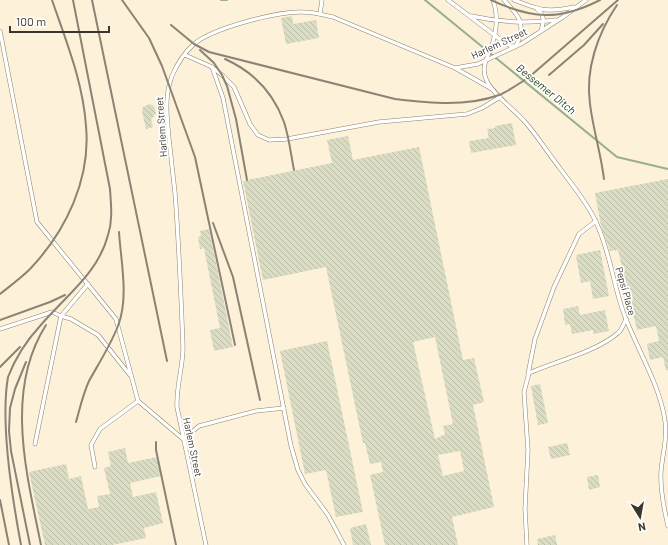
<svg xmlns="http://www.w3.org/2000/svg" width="668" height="545" viewBox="0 0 668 545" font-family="Barlow,sans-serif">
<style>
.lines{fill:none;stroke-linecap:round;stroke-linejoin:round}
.stream{stroke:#98ae8e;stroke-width:2}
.building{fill:url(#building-back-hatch);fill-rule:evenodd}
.service-casing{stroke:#8d836d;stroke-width:4.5}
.service{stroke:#fff;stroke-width:3.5}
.rail{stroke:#8b8374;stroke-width:2}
.labels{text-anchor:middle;stroke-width:3.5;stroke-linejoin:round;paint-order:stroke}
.street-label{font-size:10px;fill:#3b362d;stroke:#fff}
.water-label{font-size:11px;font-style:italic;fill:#224010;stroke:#fff}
</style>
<defs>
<pattern id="building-back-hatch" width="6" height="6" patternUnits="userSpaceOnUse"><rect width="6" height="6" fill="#daddc3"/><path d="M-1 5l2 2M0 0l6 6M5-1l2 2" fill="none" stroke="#bcbea8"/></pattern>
</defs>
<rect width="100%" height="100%" fill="#fdf1d9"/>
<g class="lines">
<!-- stream -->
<g class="stream">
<path d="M221,0H227"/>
<path d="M425,0L617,157L668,169"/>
</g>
</g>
<!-- building -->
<g class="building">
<path d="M292,16L293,24L316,20L319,38L286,44L281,18Z"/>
<path d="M150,104L154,106L156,113L151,120L153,127L146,129L142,111L143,107Z"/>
<path d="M512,123L516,145L471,153L469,141L489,138L487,129L495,128V126Z"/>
<path d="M348,136L353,160L419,147L463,360L474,358L484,402L473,405L494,507L452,517L458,545H385L370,475L383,472L381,462L370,464L365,443H363L326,267L263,280L243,181L332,163L327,140ZM435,337L453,424L443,426L445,434L435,439L413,342ZM460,451L464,471L443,476L438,455Z"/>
<path d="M668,179V370L666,371L663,357L650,360L647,344L659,341L656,326L637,330L618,250L610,251L601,226L595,193Z"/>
<path d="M209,229L233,347L214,351L210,330L220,328L204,248L200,249L198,237L201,236L200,231Z"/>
<path d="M600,250L609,296L593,299L590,281L581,283L576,255Z"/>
<path d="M578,306L580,315L605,310L609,331L593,334V330L572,334L570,324L565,325L563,309Z"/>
<path d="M327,341L363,512L336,517L326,470L305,474L280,351Z"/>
<path d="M540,384L548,423L538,425L531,386Z"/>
<path d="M567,443L570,455L551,459L548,447Z"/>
<path d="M125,448L128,463L157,457L161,476L130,483L133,497L156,492L163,523L144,528L146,538L112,545H45L29,472L66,464L69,479L81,476L88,509L99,507L97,496L110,494L104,468L111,466L108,452Z"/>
<path d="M598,475L600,487L589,490L587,477Z"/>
<path d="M366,524L371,545H353L350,528Z"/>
<path d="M555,535L557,545H538L537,539Z"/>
</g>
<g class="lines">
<!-- service casing -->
<g class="service-casing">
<g id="service">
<path d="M448,0L505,43L511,46H516C527,24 519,16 504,0"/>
<path d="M493,0C498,14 497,28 493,42C490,54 480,65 486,79C490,92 516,111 526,123C538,137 548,153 559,167C572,185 587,202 596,222C610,251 613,284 624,314C637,349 660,385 665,421C668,438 662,455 661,472C660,490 664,509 668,526"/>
<path d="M514,0C539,10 547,13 574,7"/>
<path d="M537,9C545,15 544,22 541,31"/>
<path d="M320,14L322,0"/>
<path d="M471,16C499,22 527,24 556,20"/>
<path d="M0,31L37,222L116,319L138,401L183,439L199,426L256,411L284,408"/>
<path d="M185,55L212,67L222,75L234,87L250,124L258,135L269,140L287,139L379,122L467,114L482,108L500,97"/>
<path d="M212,67L223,98L291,446L298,470L305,484L328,515L344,545"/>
<path d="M455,68L492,89"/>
<path d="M0,329L52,312L61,316L71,319L98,335L130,375"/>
<path d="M528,374L535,339L554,287L579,234L596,221"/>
<path d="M35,444L61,316L88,284"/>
<path d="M95,467L91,445L100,429L138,401"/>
<path d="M206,545L177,407C176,387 183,367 183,347C181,295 179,244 175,193C173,175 171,157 169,139C167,117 164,97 172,76C177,64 185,52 194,44C213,28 278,11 303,12C313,12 323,15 333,17L455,68L478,64L521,44L563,17L586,0"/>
<path d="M527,545L525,509L528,450L524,392L529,373C556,361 596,352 618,333C622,330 624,323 626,319"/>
</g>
</g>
<!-- service -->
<use href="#service" class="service"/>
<!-- rail -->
<g class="rail">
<path d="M92,0L167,361"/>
<path d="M122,0L149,38L162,66L195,157L235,345"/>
<path d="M491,0C532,19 559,21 600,0"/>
<path d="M171,25L194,44L209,52L395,99C429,103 466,107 499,95C509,91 518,84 528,78L618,0"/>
<path d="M200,50L214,63L222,75L227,86L236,119L247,180"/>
<path d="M225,59C254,72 273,92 284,122C289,137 291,155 294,170"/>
<path d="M549,75L584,45L603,24"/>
<path d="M604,179C601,154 593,129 590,104C585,69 598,33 617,5"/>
<path d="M213,223L233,277L260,400"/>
<path d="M0,294C10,286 21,278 30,269C66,231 91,179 86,126C83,82 66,41 52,0"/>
<path d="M0,320L50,302L65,295"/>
<path d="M26,362L15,389L10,408L9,431L11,451L30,545"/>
<path d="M0,367L20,347"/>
<path d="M76,422C80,408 83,394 89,381C99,363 110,346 118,326C129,297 121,263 119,232"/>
<path d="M156,442V450L176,545"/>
<path d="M0,500L9,545"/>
<path d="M21,545C12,497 0,423 8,377C15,359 27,340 40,326C65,296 98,274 108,235C113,220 111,205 110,189L73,0"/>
<path d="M41,545C27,475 4,391 46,325"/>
</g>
</g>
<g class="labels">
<!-- street labels -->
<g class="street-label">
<text transform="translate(499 43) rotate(-25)" y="4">Harlem Street</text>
<text transform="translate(161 127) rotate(-94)" y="4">Harlem Street</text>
<text transform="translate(626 291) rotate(74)" y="4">Pepsi Place</text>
<text transform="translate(193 447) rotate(78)" y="4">Harlem Street</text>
</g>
<!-- water labels -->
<g class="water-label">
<text transform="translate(546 89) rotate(39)" y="4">Bessemer Ditch</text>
</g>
</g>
<!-- north arrow -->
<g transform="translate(640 517) rotate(169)" stroke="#ffffff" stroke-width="3" paint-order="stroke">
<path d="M0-3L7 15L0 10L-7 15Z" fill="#3b362d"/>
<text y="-6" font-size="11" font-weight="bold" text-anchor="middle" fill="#3b362d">N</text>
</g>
<!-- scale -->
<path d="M10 26v6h99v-6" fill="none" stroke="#3b362d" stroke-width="2"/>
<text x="16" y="26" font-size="12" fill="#3b362d" stroke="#ffffff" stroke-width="3" paint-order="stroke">100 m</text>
</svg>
